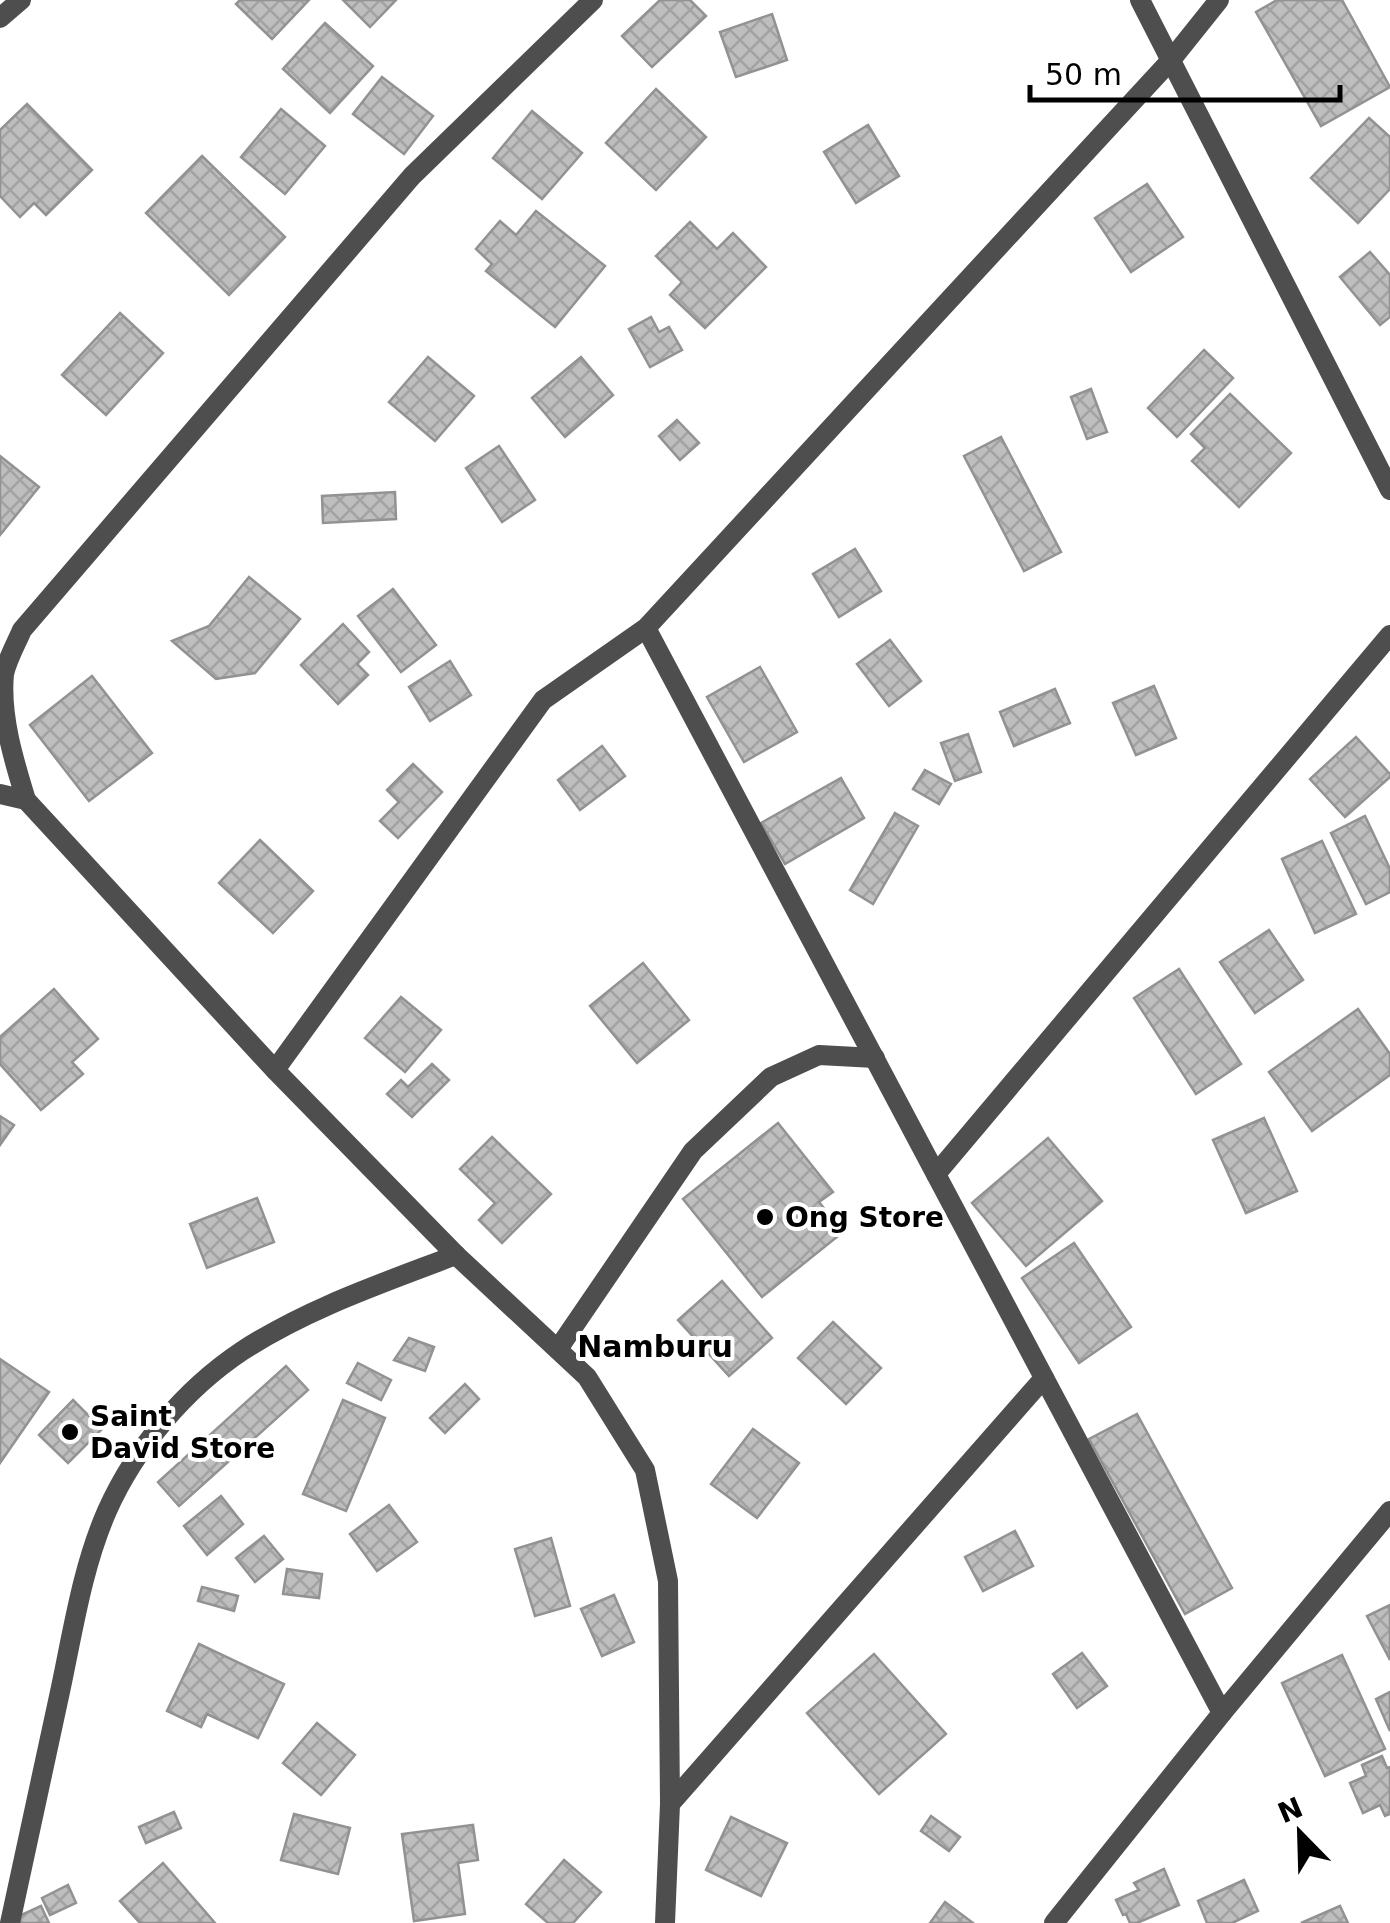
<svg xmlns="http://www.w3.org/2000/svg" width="1390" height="1923" viewBox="0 0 1390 1923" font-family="'DejaVu Sans',sans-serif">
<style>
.building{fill:url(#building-cross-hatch);stroke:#929292;stroke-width:2.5}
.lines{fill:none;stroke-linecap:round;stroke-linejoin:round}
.street{stroke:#4e4e4e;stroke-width:20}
.poi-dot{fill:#000;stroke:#fff;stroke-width:4}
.labels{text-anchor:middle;stroke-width:8;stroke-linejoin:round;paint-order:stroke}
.poi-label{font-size:28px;font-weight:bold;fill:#000;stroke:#fff;text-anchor:start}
.neighbourhood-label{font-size:30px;font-weight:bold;fill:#000;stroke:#fff}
</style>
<defs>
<pattern id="building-cross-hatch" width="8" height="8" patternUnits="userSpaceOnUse" patternTransform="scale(2.5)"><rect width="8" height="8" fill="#bebebe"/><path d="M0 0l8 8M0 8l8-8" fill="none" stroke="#a2a2a2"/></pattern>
</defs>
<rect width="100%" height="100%" fill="#fff"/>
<!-- building -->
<g class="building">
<path d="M240,0H309L272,39L236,4Z"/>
<path d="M343,0H396L370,27Z"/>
<path d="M660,0H690L706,16L652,67L622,36Z"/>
<path d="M1277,0H1342L1390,87L1321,126L1256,12Z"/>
<path d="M772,14L787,60L736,77L720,32Z"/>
<path d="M325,23L373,66L330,113L283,69Z"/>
<path d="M382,77L433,116L404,154L353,114Z"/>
<path d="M656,89L706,137L656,190L606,143Z"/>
<path d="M27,104L92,170L46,215L34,203L20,217L0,196V130Z"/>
<path d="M281,109L325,146L285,194L241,157Z"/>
<path d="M532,111L582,153L542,199L493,158Z"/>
<path d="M1369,118L1390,137V189L1358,223L1311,178Z"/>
<path d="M868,125L899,176L856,203L824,152Z"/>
<path d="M202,156L285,237L229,295L146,213Z"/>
<path d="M1147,184L1183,237L1131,272L1095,218Z"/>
<path d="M536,211L605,266L555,327L486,271L492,264L476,249L500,221L516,235Z"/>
<path d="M690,222L717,249L733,233L766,267L705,328L670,295L682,282L656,256Z"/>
<path d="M1370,252L1390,275V317L1380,325L1340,277Z"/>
<path d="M120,313L163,353L106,415L62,375Z"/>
<path d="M651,317L659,332L669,327L682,350L650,367L629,329Z"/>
<path d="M1204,350L1233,378L1177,437L1148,408Z"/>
<path d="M428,357L474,396L435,441L389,402Z"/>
<path d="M581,357L613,395L565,437L532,398Z"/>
<path d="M1091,389L1107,432L1087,439L1071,397Z"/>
<path d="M1230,394L1291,453L1239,507L1192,461L1205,448L1191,434Z"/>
<path d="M677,420L699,443L680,460L659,436Z"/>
<path d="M1001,437L1061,552L1024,571L964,456Z"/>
<path d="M499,446L535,500L502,522L466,468Z"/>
<path d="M0,456L39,487L0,535Z"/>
<path d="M395,492L396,519L323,523L322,496Z"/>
<path d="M855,549L881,591L839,617L813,574Z"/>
<path d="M249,577L300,619L255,673L216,679L172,641L209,626Z"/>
<path d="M393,589L436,645L401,672L358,616Z"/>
<path d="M343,624L369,652L357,664L368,675L338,704L301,665Z"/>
<path d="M890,640L921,681L889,706L857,664Z"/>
<path d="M450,661L471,695L430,721L409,687Z"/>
<path d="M760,667L797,732L744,762L707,697Z"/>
<path d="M92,676L152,753L89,801L30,725Z"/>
<path d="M1154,686L1176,738L1136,755L1113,703Z"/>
<path d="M1055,689L1070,723L1014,746L1000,712Z"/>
<path d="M968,734L981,772L955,781L941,743Z"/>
<path d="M1356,737L1390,774V777L1345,817L1310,779Z"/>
<path d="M602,746L625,776L580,810L558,780Z"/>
<path d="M413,764L442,792L398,838L380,821L399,802L387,790Z"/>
<path d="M925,770L951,784L939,804L913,789Z"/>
<path d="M841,778L864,818L785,864L761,823Z"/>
<path d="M895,813L918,826L873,904L850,890Z"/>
<path d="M1365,816L1390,869V892L1366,904L1331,833Z"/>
<path d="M260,840L313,891L273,933L219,883Z"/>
<path d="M1322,841L1356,914L1315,933L1282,859Z"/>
<path d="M1269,930L1303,980L1255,1013L1220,962Z"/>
<path d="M643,963L689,1020L637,1063L590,1006Z"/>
<path d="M1179,969L1241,1064L1196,1094L1134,998Z"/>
<path d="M54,989L98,1039L72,1062L83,1074L41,1110L0,1064V1037Z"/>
<path d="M401,997L441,1030L405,1072L365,1038Z"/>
<path d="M1358,1009L1390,1054V1075L1312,1131L1269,1072Z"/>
<path d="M432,1064L449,1080L412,1117L387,1094L401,1080L408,1087Z"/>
<path d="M0,1116L14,1125L0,1145Z"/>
<path d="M1264,1118L1297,1191L1246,1213L1213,1140Z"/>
<path d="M778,1123L833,1192L819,1202L843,1232L762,1297L683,1199Z"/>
<path d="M492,1137L551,1194L502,1243L479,1220L495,1203L460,1169Z"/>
<path d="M1048,1138L1102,1201L1026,1266L972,1203Z"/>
<path d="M257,1198L274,1242L207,1268L190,1224Z"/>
<path d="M1074,1243L1131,1327L1079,1363L1022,1278Z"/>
<path d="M722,1281L772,1338L729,1376L678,1320Z"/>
<path d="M833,1322L881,1368L846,1404L798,1358Z"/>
<path d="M409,1338L434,1347L425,1371L394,1360Z"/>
<path d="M0,1359L49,1392L0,1463Z"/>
<path d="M358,1363L391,1380L381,1400L347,1383Z"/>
<path d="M286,1366L308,1390L179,1506L158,1482Z"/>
<path d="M465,1384L479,1399L445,1433L430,1418Z"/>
<path d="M73,1400L102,1429L68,1463L39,1435Z"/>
<path d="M343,1400L385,1418L346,1511L303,1494Z"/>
<path d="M1137,1414L1232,1588L1185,1614L1089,1439Z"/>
<path d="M753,1429L799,1463L757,1518L711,1484Z"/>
<path d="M221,1496L243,1524L207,1555L184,1526Z"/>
<path d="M389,1505L417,1542L377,1571L350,1534Z"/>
<path d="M1015,1531L1033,1566L983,1591L965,1557Z"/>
<path d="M264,1536L283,1559L255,1582L236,1558Z"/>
<path d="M551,1538L570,1606L535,1616L515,1549Z"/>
<path d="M287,1569L322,1574L319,1598L283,1594Z"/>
<path d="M202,1587L238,1596L234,1611L198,1601Z"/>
<path d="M614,1595L634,1642L602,1656L581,1609Z"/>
<path d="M1390,1605V1660L1367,1616Z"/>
<path d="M199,1644L284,1684L258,1738L207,1714L201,1727L167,1711Z"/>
<path d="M1082,1653L1107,1686L1077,1708L1053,1674Z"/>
<path d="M874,1654L946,1734L879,1794L807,1713Z"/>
<path d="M1342,1655L1385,1749L1325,1776L1282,1683Z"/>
<path d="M1390,1692V1731L1376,1699Z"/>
<path d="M317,1723L355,1755L321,1795L283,1763Z"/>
<path d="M1382,1756L1387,1768L1390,1767V1814L1385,1816L1380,1805L1363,1813L1350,1783L1366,1776L1362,1765Z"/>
<path d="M174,1812L181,1828L146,1843L139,1827Z"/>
<path d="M294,1814L350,1828L338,1874L281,1860Z"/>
<path d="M931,1816L960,1837L949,1851L921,1831Z"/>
<path d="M731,1817L787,1843L761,1896L706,1870Z"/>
<path d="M473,1825L478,1860L458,1863L465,1914L414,1921L402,1834Z"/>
<path d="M564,1860L601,1892L573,1923H548L526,1904Z"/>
<path d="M163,1863L215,1923H140L120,1901Z"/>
<path d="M1164,1869L1179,1905L1137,1923H1130L1126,1914L1123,1915L1116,1900L1139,1890L1134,1883Z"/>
<path d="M1244,1880L1258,1911L1232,1923H1207L1198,1901Z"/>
<path d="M68,1885L76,1903L50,1915L42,1898Z"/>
<path d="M945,1902L973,1923H930Z"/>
<path d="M41,1906L49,1923H19L17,1917Z"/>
<path d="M1340,1906L1348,1923H1301Z"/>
</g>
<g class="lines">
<!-- street -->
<g class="street">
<path d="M593,0L412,176L22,630C16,644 7,660 4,674C0,716 14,761 26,800L275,1070L456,1255L587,1377L645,1470L668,1581L670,1804L665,1923"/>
<path d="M1140,0L1390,490"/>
<path d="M0,18L21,0"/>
<path d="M646,628L1222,1713"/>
<path d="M0,794L26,800"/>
<path d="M275,1070L543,700L646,628L1171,60L1219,0"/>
<path d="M936,1174L1390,635"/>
<path d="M558,1349L693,1151L771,1077L819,1055L875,1058"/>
<path d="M670,1804L1044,1378"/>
<path d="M10,1923C26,1849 42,1775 58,1701C72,1638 81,1570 107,1511C135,1448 185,1389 242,1351C308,1308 383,1283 456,1255"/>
<path d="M1054,1923L1222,1713L1390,1511"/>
</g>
</g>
<!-- markers -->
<g class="poi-dot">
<circle cx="765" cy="1217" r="10"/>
<circle cx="70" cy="1432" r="10"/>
</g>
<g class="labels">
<!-- poi labels -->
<g class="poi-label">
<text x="785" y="1227">Ong Store</text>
<text x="90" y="1426">Saint<tspan x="90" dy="32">David Store</tspan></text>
</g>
<!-- neighbourhood labels -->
<g class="neighbourhood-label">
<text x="655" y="1357">Namburu</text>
</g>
</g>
<!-- north arrow -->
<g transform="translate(1300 1833) rotate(337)" stroke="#ffffff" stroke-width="8" paint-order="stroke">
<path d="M0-8L18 38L0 25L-18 38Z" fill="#000000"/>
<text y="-15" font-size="28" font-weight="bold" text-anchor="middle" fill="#000000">N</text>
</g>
<!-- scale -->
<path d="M1030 85v15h310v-15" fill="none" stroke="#000000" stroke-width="5"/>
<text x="1045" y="85" font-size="30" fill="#000000" stroke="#ffffff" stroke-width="8" paint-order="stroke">50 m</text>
</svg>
